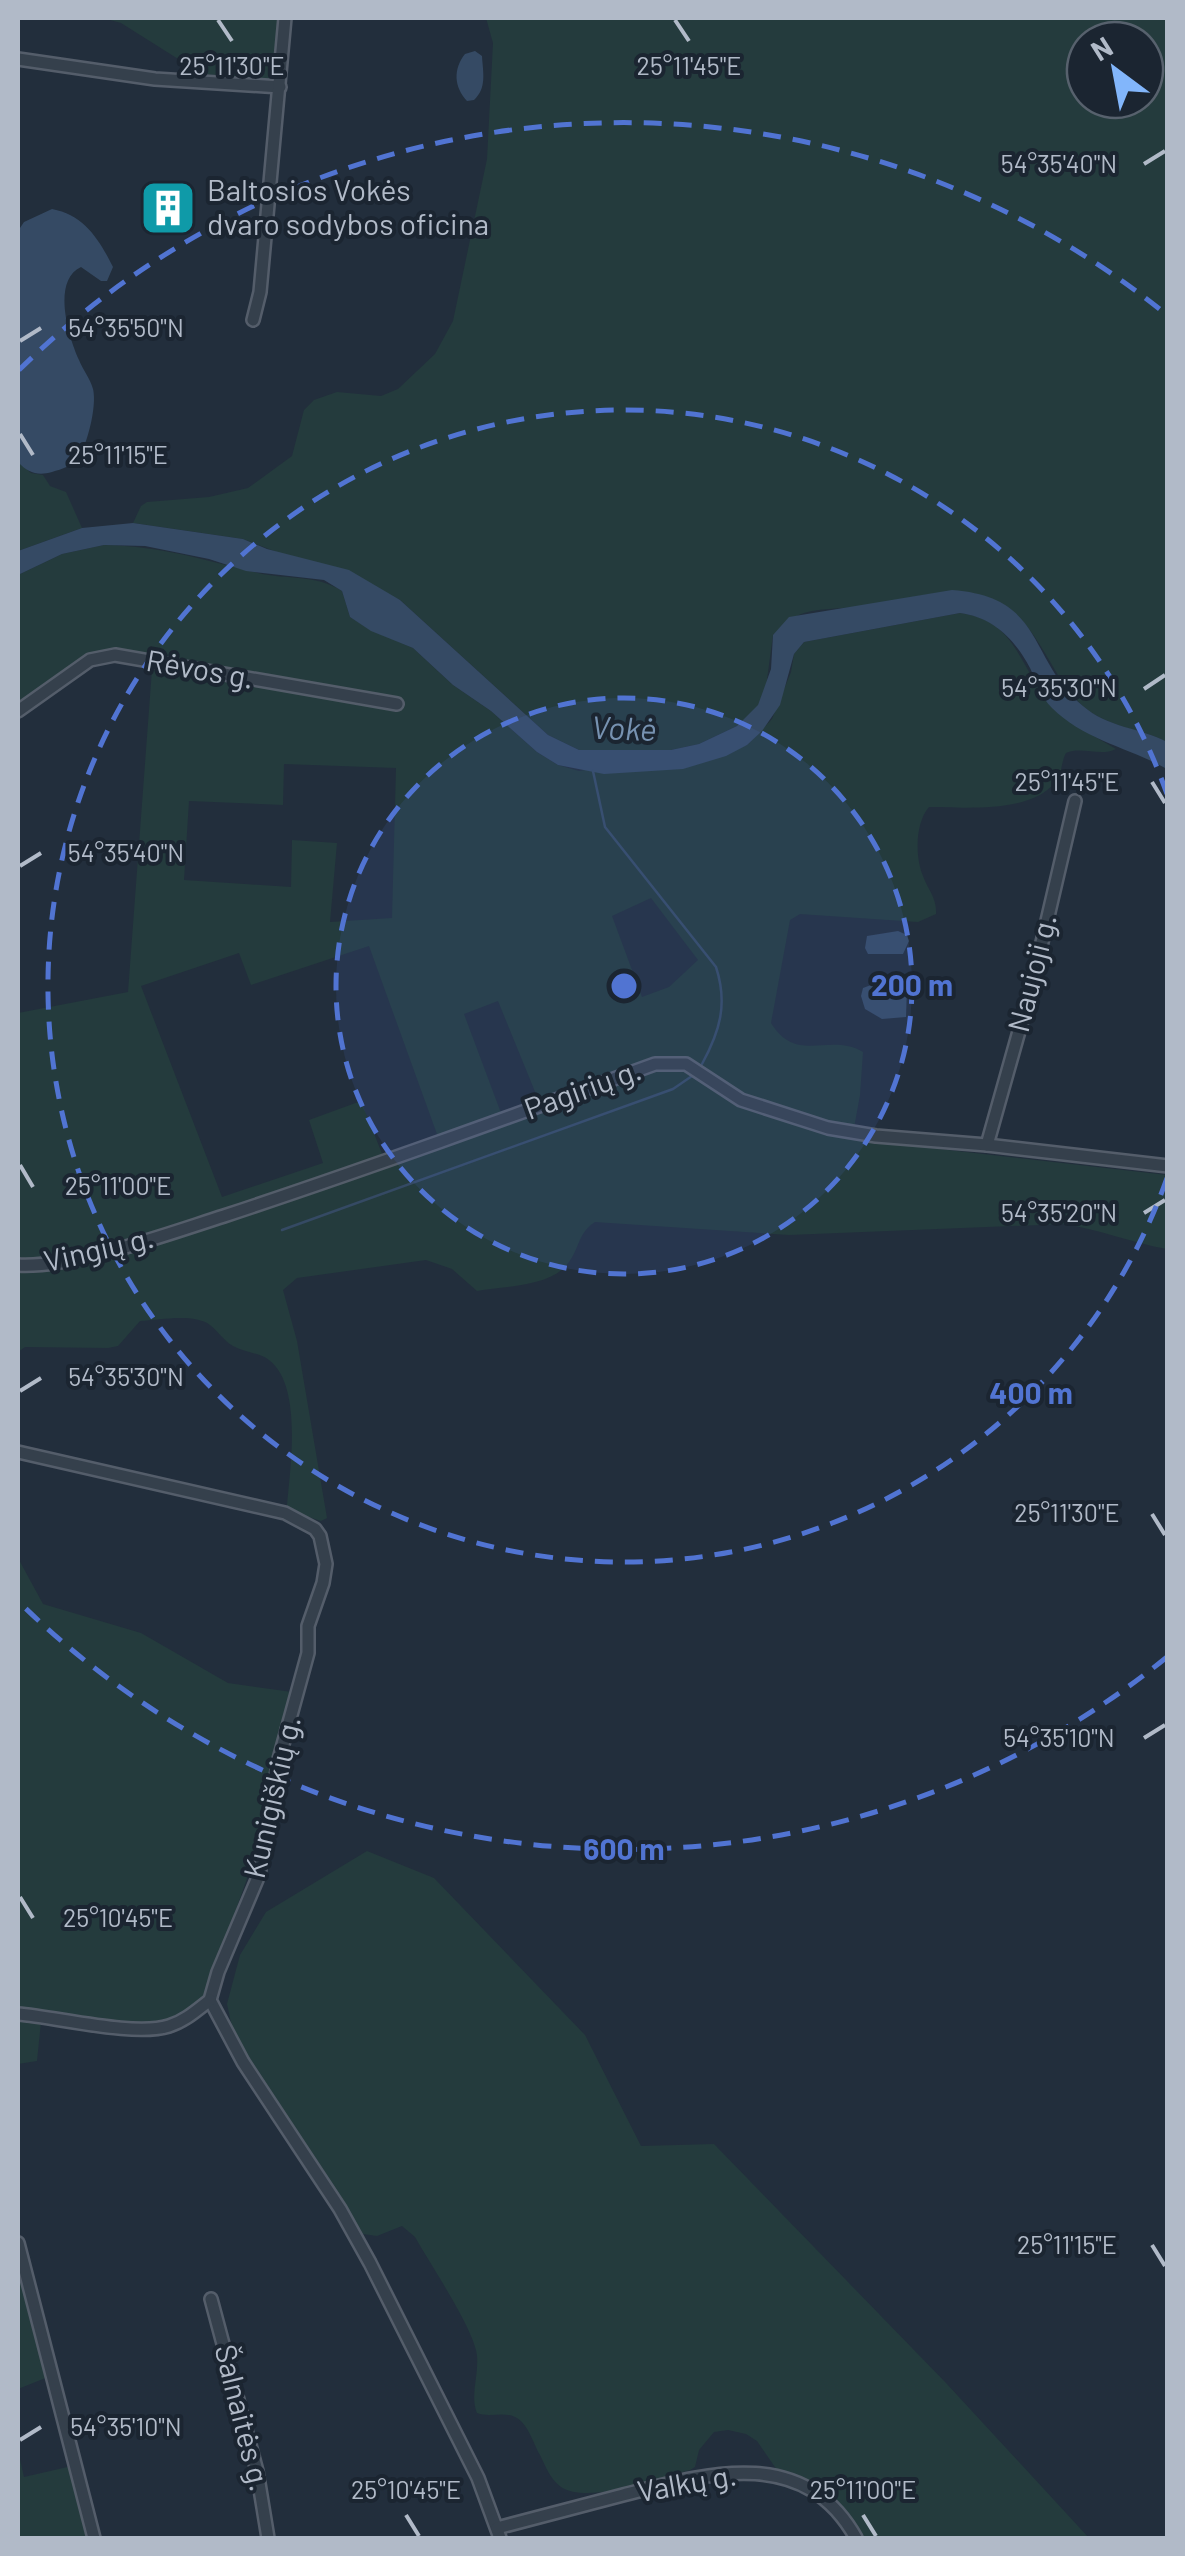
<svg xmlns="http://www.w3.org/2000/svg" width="1185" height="2556" viewBox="0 0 1185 2556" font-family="Barlow,sans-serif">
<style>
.green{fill:#243b3d;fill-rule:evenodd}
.water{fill:#354a64}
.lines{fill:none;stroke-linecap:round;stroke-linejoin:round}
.stream{stroke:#354a64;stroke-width:2.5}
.minor-casing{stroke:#545d6a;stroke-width:16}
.minor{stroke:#35404c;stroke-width:11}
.ticks{fill:none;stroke:#b1bac8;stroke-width:4}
.ring{fill:none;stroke:#5174d2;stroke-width:5;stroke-dasharray:18 12}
.labels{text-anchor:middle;stroke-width:8;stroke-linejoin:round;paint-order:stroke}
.poi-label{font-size:30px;fill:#b1bac8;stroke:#1b2531;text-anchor:start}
.street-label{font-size:30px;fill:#b1bac8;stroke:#1b2531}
.water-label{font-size:32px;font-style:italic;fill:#7792b1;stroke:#1b2531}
.ticks-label{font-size:25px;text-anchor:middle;fill:#b1bac8;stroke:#1b2531;stroke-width:8;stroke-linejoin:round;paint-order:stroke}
.centre{fill:#5174d2;stroke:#1b2531;stroke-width:5}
.ring-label{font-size:30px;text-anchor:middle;font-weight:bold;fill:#5174d2;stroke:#1b2531;stroke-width:8;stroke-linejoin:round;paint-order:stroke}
</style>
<rect width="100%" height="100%" fill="#222e3c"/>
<!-- green -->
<g class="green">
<path d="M103,18H279L277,79L202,74L121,23Z"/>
<path d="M486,18H1167V742C1140,728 1109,728 1084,707C1064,690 1054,667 1040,645C996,572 943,592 872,605C850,609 825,607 804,613C793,616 782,628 773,635L766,687L758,706L737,726L699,744L671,750H579L548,735L400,600L243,539L133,523L141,506L147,502L209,497L248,488L292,456L304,410L314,400L337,392L381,396L398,389L435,354L453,321L487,159L493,43ZM1085,40H1145V100H1085Z"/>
<path d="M18,462L31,473L43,475L50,486L66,492L82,528L18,551Z"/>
<path d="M104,545C161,546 204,560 258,573C287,580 316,574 342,591L350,617L371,630L413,648L453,685L491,711L537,752L558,765L579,771L747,745L772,719L791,672L794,654L804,642L960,613C1007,619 1015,650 1037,685C1055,714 1087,732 1116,749C1100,757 1082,746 1066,753C1062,760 1062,769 1059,776C1039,815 964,807 929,807C915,823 915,857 923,876C928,890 937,898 936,914L918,922L800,914L790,920L771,1023C797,1065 829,1032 863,1052L860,1095L852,1139L1167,1175V1249C1132,1243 1099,1229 1063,1224L789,1235L595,1222C578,1233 580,1247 569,1262C552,1287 505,1286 477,1291L452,1269L426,1260L297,1278L283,1290L297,1341L327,1518L321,1521L290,1511L287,1505C290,1469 303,1386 269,1360C260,1353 244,1352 233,1346C223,1340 219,1332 210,1325C194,1313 160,1320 140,1321L118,1346L108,1348L25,1347L18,1352V1013L128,992L153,656L115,650L94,652L18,706V575L62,554ZM284,764L396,768L392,918L330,922L337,843L292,840L291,887L184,880L189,801L283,805ZM651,898L698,960L669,987L642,997L612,916ZM369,946L442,1148L387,1166L361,1101L309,1120L323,1163L222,1197L141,986L239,953L251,985ZM498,1001L538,1099L501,1113L464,1014Z"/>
<path d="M18,1558L43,1604L141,1633L228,1683L292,1692L272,1767L256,1853L206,1995C172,2045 68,2018 18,2012Z"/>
<path d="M367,1851L434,1878L585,2035L641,2146L714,2144L946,2383L1089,2538H862L839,2505L823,2491L779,2473L757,2441L746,2434L728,2430L714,2432L699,2450L695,2467L690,2470C660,2478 588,2505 561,2487C550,2479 546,2467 540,2455C533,2443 528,2423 515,2417C503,2411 490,2418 477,2413C469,2394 481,2371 476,2350C469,2322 431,2265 415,2237L402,2226L377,2236L363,2234L245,2057L233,2032L227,2004L240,1955L266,1912Z"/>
<path d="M18,2019L41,2022L37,2061L18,2064Z"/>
<path d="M18,2256L48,2377L18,2389Z"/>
<path d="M18,2451L24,2477L72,2466L92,2538H18Z"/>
</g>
<!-- water -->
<g class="water">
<path d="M475,51L482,56C483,73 487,88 474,100L467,101C454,87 453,69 465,54Z"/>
<path d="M52,209C84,215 99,239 113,267L107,281H101L81,267C51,281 69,338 79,360C83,370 90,378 93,389C97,405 88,442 79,457C73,466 62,469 52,472C38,476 28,473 18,462V231L24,222Z"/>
<path d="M133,523L243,539L267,549L349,570L400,600L548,735L579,750H671L699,744L737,726L758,705L771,669L773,635L789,617L952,590C1046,597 1027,659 1083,706C1108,728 1139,727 1167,742V769C1130,748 1084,740 1052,708C1040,696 1037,682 1030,668C1015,639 992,617 960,613L804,642L794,654L780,705L762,731L747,745L726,756L683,769L604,774L558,765L537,752L491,711L453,685L413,648L371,631L350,617L342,591L324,580L246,571L209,559L145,546L104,545L62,554L18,575V551L82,528Z"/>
<path d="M898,931L907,935L909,941L903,954H868L865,948L867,936Z"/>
<path d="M879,982L907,988L906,1017L882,1019L865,1009L861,996L863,988Z"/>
</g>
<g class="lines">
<!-- stream -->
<g class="stream">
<path d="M593,771L605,827L716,967C728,1004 720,1031 702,1064"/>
<path d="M282,1230L673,1089L692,1076"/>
</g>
<!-- minor casing -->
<g class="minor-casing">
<g id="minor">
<path d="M18,59L155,79L280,87"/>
<path d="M253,320L260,292L285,18"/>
<path d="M18,711L90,660L115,655L397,704"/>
<path d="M987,1145L1032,985L1075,801"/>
<path d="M18,1265C75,1268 167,1234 224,1216C369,1168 512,1116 655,1064H686L741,1100L828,1128L876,1136L987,1145L1168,1166"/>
<path d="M18,1452L285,1513L315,1529L320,1536L326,1564L323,1583L308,1626V1653L279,1759L259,1875L218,1972L210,2000L243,2062L340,2209L370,2263L478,2478L500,2538"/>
<path d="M18,2014C57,2017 134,2037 169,2026C185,2021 197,2010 210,2000"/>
<path d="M18,2243L94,2538"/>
<path d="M211,2299L257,2471L268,2538"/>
<path d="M497,2528C539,2517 581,2506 623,2495C708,2473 804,2445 856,2538"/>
</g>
</g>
<!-- minor -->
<use href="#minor" class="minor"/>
</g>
<!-- ticks -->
<path class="ticks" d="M218,20L232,41M675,20L689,41M1144,164L1165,151M20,341L41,328M20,434L33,455M1144,689L1165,675M1152,782L1165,803M20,866L41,853M20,1165L33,1187M1144,1213L1165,1200M20,1391L41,1378M1152,1514L1165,1535M1144,1738L1165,1725M20,1897L33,1918M1152,2245L1165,2266M20,2440L41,2427M406,2515L419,2536M863,2515L876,2536"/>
<!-- distance rings -->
<circle cx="624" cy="986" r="288" fill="#5174d2" fill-opacity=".12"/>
<g class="ring">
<circle cx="624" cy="986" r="288"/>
<path d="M1167 1178A576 576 0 1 1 1167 794"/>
<path d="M1167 1657A863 863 0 0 1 19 1602M19 370A863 863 0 0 1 1167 315"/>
</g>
<!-- icons -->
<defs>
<g id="building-square" transform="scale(2.875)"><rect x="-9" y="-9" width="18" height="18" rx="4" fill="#0f9aa8" stroke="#1b2531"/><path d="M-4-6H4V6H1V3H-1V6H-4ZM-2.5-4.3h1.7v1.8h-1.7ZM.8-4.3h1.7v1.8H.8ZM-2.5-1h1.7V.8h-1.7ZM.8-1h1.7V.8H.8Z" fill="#fff"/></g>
</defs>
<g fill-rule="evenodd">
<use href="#building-square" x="168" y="208"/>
</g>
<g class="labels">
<!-- poi labels -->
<g class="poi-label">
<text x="207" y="201">Baltosios Vokės<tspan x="207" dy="34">dvaro sodybos oficina</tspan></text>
</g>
<!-- street labels -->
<g class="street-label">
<text transform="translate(200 670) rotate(10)" y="10">Rėvos g.</text>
<text transform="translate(1033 973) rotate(-76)" y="10">Naujoji g.</text>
<text transform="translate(583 1090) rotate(-20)" y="10">Pagirių g.</text>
<text transform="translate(99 1250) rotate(-13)" y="10">Vingių g.</text>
<text transform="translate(273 1797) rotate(-77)" y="10">Kunigiškių g.</text>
<text transform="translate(242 2418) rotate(76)" y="10">Šalnaitės g.</text>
<text transform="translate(687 2484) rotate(-10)" y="10">Valkų g.</text>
</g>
<!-- water labels -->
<g class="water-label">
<text transform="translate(624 729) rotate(2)" y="11">Vokė</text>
</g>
</g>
<g class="ticks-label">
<text x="232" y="75">25°11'30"E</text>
<text x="689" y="75">25°11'45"E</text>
<text x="1059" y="173">54°35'40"N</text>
<text x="126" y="337">54°35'50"N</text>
<text x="118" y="464">25°11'15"E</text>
<text x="1059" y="697">54°35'30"N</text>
<text x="1067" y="791">25°11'45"E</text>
<text x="126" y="862">54°35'40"N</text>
<text x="118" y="1195">25°11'00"E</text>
<text x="1059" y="1222">54°35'20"N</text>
<text x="126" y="1386">54°35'30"N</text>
<text x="1067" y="1522">25°11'30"E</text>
<text x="1059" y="1747">54°35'10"N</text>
<text x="118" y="1927">25°10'45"E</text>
<text x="1067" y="2254">25°11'15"E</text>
<text x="126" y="2436">54°35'10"N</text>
<text x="406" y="2499">25°10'45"E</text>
<text x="863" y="2499">25°11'00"E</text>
</g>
<circle cx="624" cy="986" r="15" class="centre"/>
<g class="ring-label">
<text x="912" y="996">200 m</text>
<text x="1031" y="1404">400 m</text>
<text x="624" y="1860">600 m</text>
</g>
<!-- border -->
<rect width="1185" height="2556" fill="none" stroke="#b1bac8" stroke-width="40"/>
<!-- north arrow -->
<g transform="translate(1115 70) rotate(328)"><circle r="48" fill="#1b2531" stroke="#57616d" stroke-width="2.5"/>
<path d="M0-8L18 38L0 25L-18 38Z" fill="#82b6fb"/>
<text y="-15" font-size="28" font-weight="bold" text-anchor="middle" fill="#b1bac8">N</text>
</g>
</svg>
